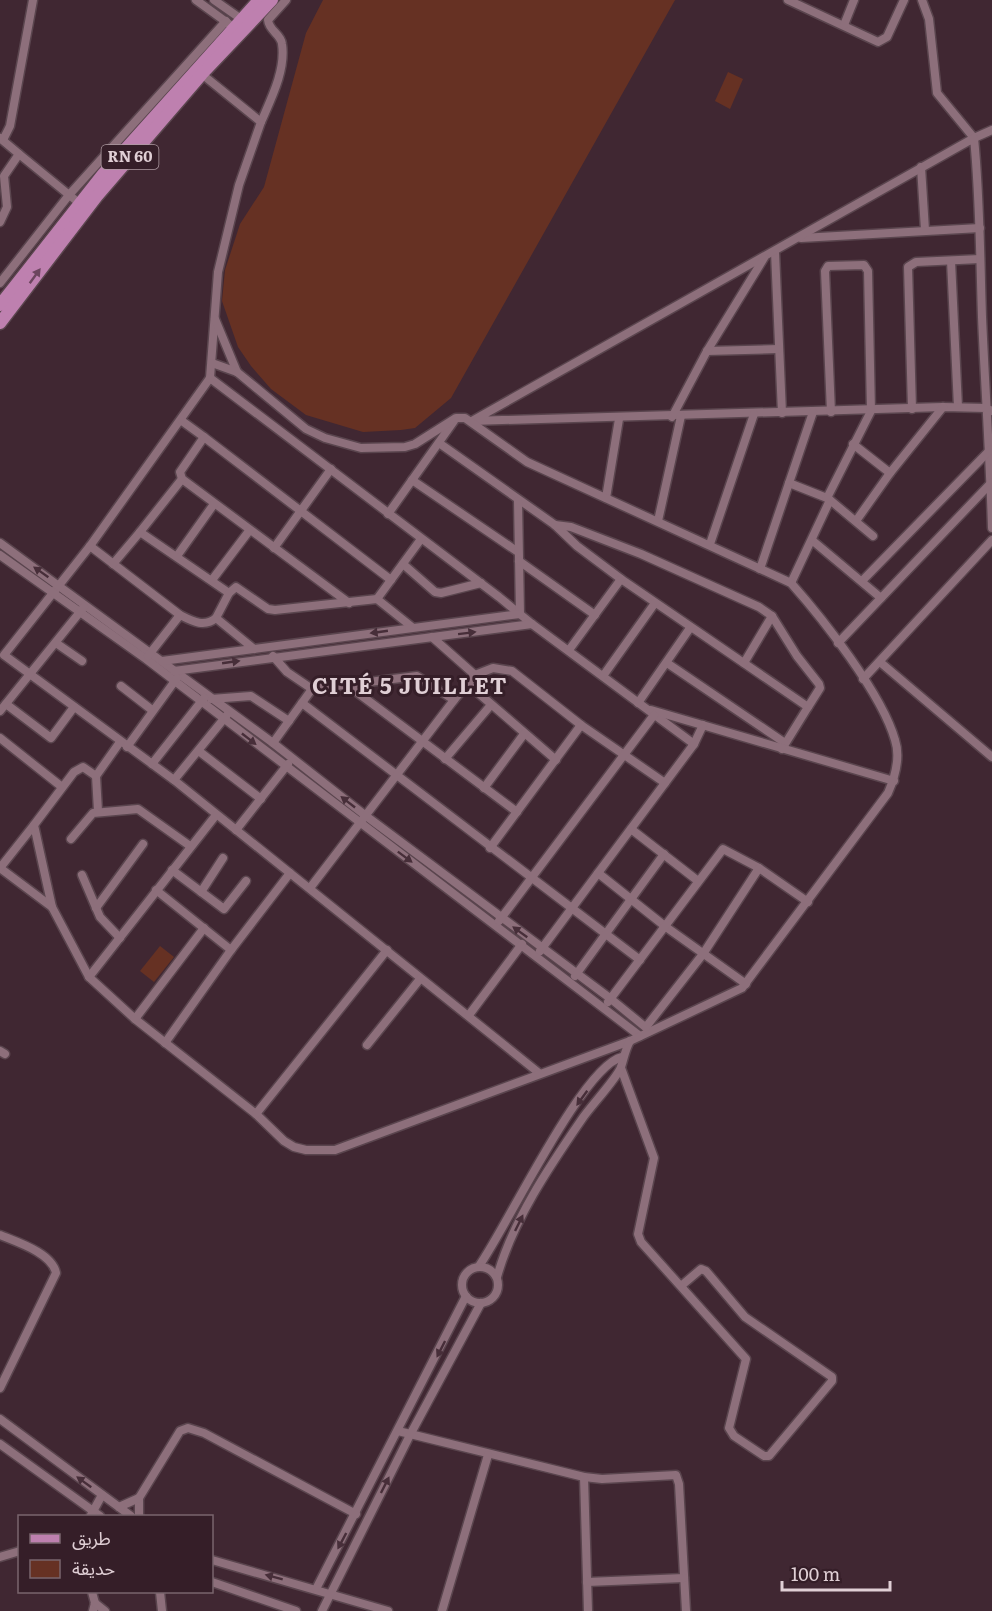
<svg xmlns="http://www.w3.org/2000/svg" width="992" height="1611" viewBox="0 0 992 1611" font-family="Literata,'Noto Sans Arabic',serif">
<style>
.green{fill:#663123}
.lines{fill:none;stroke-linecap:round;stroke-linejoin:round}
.minor-casing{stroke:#5a454e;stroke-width:11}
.primary-casing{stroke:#5a454e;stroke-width:15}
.minor{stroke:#8d6f7b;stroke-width:8}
.primary{stroke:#be80af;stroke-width:12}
.oneway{fill:#6c455e}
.oneway2{fill:#472e39}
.labels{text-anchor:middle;stroke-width:6;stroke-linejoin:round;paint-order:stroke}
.shield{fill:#351e28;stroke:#ad9aa1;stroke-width:1.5}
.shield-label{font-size:15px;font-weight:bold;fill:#e0cfd5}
.district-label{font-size:22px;font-weight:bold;letter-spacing:1.5px;fill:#e0cfd5;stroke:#351e28}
</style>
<rect width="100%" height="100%" fill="#402732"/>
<!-- green -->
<g class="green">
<path d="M323,0H675L451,398L415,428L401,430L363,432L306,415L271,389L251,366L238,347L222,301L225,270L240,224L264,187L306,33Z"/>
<path d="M728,72L743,79L730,109L715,101Z"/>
<path d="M160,946L174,957L154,982L140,971Z"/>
</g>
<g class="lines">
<!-- minor casing -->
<g class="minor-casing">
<g id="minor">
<path d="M196,0L229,24"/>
<path d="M214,0L244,21"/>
<path d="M788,0L878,42L887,37L904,0"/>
<path d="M922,0L929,19L937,93L974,138L992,130"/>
<path d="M844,25L854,0"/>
<path d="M198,71L261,122L239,185L218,272L210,378L90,546L4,655L174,780L539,1073"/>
<path d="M261,122C271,99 286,70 282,44C281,34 269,31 268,20L286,0"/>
<path d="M0,138L19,154L4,176L7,207L0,222"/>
<path d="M3,140L10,126L33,0"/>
<path d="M19,154L79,203"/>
<path d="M921,167L925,230"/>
<path d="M801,238L980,228"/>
<path d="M775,252L782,413"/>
<path d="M951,261L958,407"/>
<path d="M0,283L69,195L226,21"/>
<path d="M215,319L237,372"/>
<path d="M707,351L778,349"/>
<path d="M210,378L499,597L532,624L694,744"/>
<path d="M912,409L908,267L916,262L980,259"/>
<path d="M992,411L986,408L943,407L472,421L974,138C980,198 980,257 982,317C985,387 990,457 992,528"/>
<path d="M672,417L707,351L764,258"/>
<path d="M182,421L204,437L180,472L182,479L349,603"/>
<path d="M204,437L391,580"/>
<path d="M439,443L555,525L577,546L621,579L808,707L782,749"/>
<path d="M853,444L890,473L943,407"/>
<path d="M412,480L518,552"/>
<path d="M789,483L827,498"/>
<path d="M606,498L619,419"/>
<path d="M830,500L873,536"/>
<path d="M518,501L520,614"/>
<path d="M388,514L454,421"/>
<path d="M658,521L681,416"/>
<path d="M856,521L890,473"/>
<path d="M555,525L571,527L641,554L759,607L772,616L797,656L819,684L820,688L808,707"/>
<path d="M140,532L182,479"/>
<path d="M813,541L881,598"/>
<path d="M0,543L273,743L366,816L611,999L650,1031"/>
<path d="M710,544L754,414"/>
<path d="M90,546L180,615"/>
<path d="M274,548L331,469"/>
<path d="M0,555L146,659L640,1036"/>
<path d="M177,556L214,504"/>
<path d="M519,561L595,615"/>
<path d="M113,564L140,532L229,593"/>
<path d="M403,564L435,592L441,593L481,583"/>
<path d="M760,569L813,412"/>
<path d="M212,580L249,531"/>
<path d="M862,581L990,450"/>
<path d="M791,583L830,500L827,498L871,411L868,271L864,265L828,266L825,271L831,412"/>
<path d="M377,599L421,539"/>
<path d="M216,618L229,593L236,587L268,609L275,610L377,599L412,627"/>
<path d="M56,643L82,661"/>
<path d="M838,643L991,483"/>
<path d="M569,650L621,579"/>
<path d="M148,656L180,615C192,621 204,628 216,618L254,649"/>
<path d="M273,656L287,672L312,689L417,676L454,700L475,675L432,637"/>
<path d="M162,661L520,614"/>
<path d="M880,662L992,757"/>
<path d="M667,663L785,743"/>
<path d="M744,663L772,616"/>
<path d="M174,671L532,624"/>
<path d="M475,675L493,668L512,671L581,725L665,783"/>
<path d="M603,676L655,603"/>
<path d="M863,679L992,540"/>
<path d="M346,684L517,812"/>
<path d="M469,685L556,760"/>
<path d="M121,686L152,710"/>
<path d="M211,699L251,696L289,721"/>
<path d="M302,703L640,960"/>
<path d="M638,703L690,628"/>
<path d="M6,704L51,738L74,707"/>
<path d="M651,710L894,781"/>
<path d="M0,711L84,607"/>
<path d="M0,738L62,787"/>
<path d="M273,743L312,689"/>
<path d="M127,747L177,678"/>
<path d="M200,752L261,799"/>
<path d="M445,759L490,706"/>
<path d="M152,764L204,698"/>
<path d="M96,776L98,811"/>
<path d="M174,780L227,715"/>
<path d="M484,788L524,734"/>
<path d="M631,829L698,881"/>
<path d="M236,830L288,764"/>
<path d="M71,839L93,813L138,809L190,846"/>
<path d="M490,848L581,725"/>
<path d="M0,868L52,907L89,977L135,1019L256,1114L284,1141L294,1147L306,1150H335L630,1041L742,988L888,793C895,777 901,758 895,740C882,694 823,619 791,583L527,462L465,418H456L415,444L405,447L361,448L325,438L306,429L237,372L212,363"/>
<path d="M0,868L34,825"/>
<path d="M172,870L224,909L246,881"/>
<path d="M598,873L666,927L746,984"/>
<path d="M82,875L100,917L120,938"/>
<path d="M310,888L454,700"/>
<path d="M156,890L231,950"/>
<path d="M201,892L223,858"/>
<path d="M52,907L34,825L74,772L83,767L96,776L120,742"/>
<path d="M96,908L143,844"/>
<path d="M499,921L654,715"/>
<path d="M540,951L694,744L703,725"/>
<path d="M575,976L664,854"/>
<path d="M89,977L216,815"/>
<path d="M608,1002L723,849L759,868L808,902"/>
<path d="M469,1015L522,944"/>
<path d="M135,1019L204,928"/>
<path d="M646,1027L703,954L759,868"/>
<path d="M165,1043L231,950L290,873"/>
<path d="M367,1045L420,979"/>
<path d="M0,1051L5,1054"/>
<path d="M621,1068L654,1158L638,1234L641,1242L746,1359L729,1428L734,1436L764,1456H769L832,1381V1377L745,1317L706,1271L701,1269L681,1286"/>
<path d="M256,1114L387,950"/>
<path d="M0,1235C17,1242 52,1253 56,1273L0,1388"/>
<path d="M479,1266C506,1229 582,1066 622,1057"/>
<circle cx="480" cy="1285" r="18"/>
<path d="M497,1277C513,1220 549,1167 582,1119C590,1107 618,1077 621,1067C624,1058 625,1050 630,1041"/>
<path d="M0,1419L131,1516"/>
<path d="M398,1431L584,1477L602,1479L676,1475L679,1484L686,1611"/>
<path d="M0,1444L100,1516"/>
<path d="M584,1477L588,1611"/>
<path d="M139,1498V1516"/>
<path d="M119,1507L139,1498L180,1431L188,1428L204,1433L356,1514"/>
<path d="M91,1515L102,1495"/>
<path d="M0,1557L20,1551"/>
<path d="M212,1560L388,1611"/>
<path d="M212,1582L296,1611"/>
<path d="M587,1582L684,1578"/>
<path d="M316,1589L466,1296"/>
<path d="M92,1592L95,1603L93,1611"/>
<path d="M160,1592L162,1611"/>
<path d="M95,1603L105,1611"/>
<path d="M322,1611L410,1435L481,1303"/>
<path d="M442,1611L488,1455"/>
</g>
</g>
<!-- primary casing -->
<g class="primary-casing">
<g id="primary">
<path d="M0,305L103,174L259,0"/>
<path d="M0,323L97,196L202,74L272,0"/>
</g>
</g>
<!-- minor -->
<use href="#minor" class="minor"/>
<!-- primary -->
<use href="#primary" class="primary"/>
</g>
<!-- one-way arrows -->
<defs><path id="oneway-solid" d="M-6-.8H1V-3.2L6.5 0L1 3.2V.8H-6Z" transform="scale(1.5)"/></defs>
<use class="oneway" href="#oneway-solid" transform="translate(35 276) rotate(-54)"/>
<g class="oneway2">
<use href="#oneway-solid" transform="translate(41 572) rotate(-145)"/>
<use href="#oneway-solid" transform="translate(379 632) rotate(172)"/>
<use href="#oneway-solid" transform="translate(467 633) rotate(-7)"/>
<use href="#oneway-solid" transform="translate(231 662) rotate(-8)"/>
<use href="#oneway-solid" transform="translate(249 739) rotate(38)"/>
<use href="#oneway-solid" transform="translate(348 802) rotate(-142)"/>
<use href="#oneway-solid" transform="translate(405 857) rotate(37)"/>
<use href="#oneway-solid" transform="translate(520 932) rotate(-144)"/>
<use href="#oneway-solid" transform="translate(582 1098) rotate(126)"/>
<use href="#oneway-solid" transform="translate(519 1223) rotate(-64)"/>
<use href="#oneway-solid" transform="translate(441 1349) rotate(117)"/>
<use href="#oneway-solid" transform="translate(84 1482) rotate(-144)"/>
<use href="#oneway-solid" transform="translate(385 1485) rotate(-63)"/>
<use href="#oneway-solid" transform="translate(342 1541) rotate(118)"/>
<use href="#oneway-solid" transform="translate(274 1577) rotate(-165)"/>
</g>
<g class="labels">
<!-- shield labels -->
<rect class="shield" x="101.5" y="145" width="57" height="24" rx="4.5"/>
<g class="shield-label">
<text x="130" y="162">RN 60</text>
</g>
<!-- district labels -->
<g class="district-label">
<text x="410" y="694">CITÉ 5 JUILLET</text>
</g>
</g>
<!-- legend -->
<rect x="18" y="1515" width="195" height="78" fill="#351e28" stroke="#79656d" stroke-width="1.5"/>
<rect x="30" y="1534" width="30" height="9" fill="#be80af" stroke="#79656d" stroke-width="1.5"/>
<text x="72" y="1545" font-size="18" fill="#e0cfd5">طريق</text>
<rect x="30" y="1560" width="30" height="18" fill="#663123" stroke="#79656d" stroke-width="1.5"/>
<text x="72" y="1575" font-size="18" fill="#e0cfd5">حديقة</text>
<!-- scale -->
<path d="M782 1581v9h108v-9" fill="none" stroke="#e0cfd5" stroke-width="3"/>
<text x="791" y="1581" font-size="18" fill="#e0cfd5" stroke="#351e28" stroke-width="4.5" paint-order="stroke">100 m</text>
</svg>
